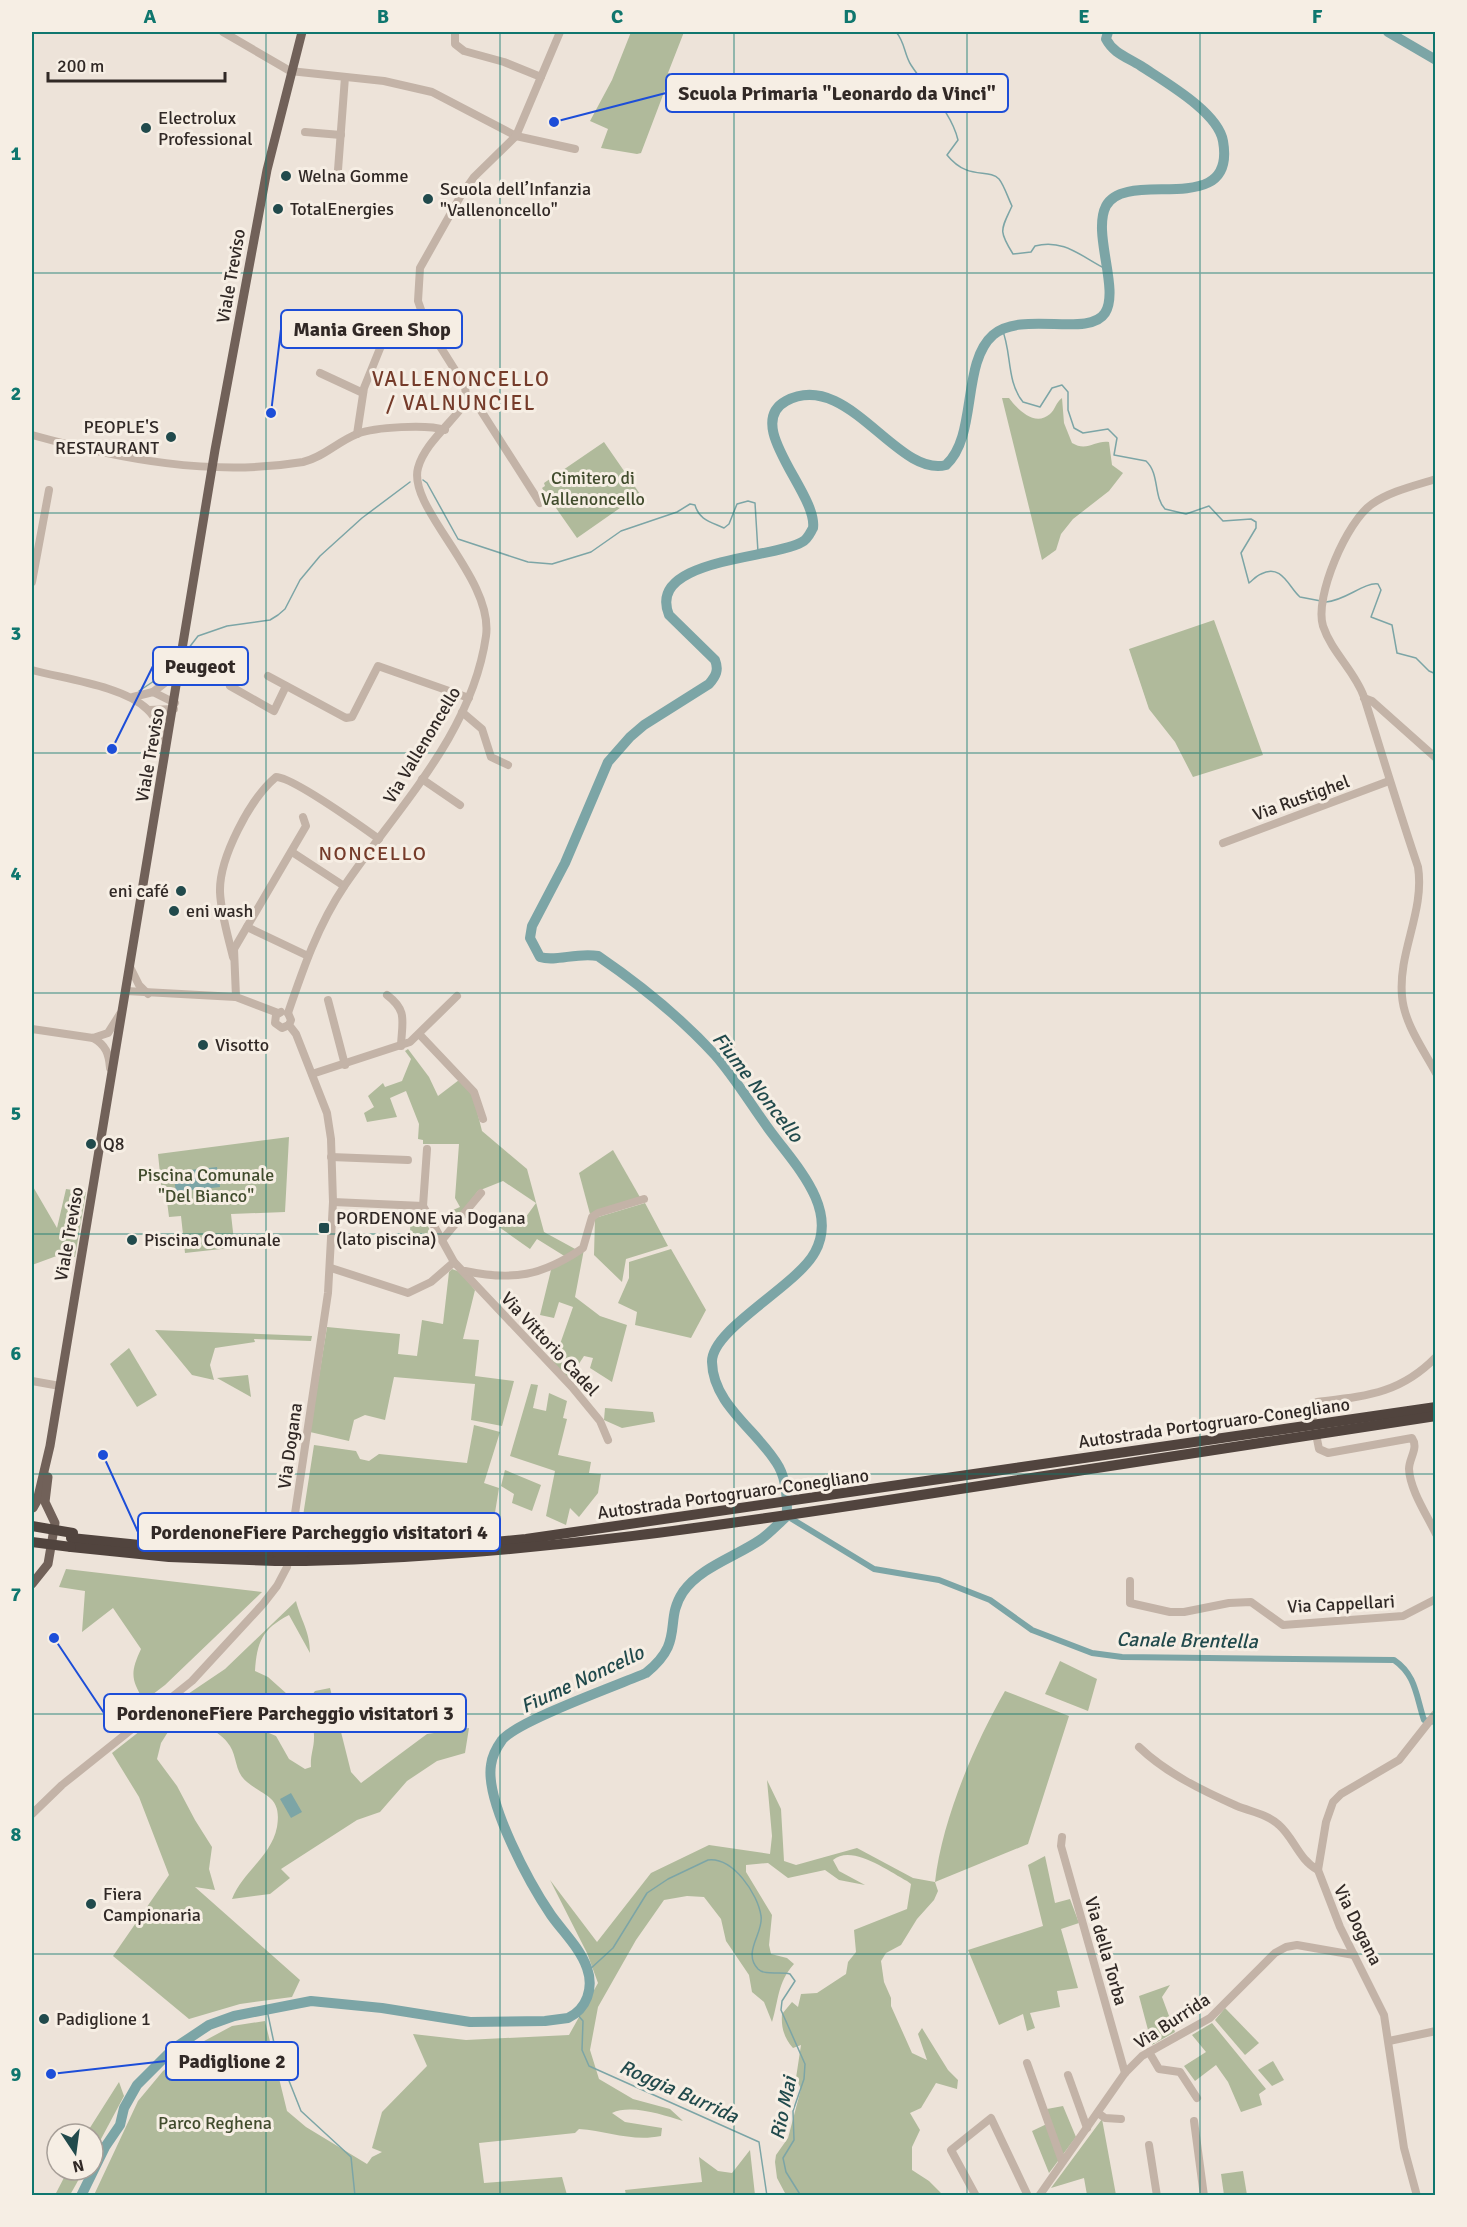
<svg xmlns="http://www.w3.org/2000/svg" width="1467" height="2227" viewBox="0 0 1467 2227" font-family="Signika,sans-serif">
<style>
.green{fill:#b0ba9b}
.water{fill:#7ca5a6}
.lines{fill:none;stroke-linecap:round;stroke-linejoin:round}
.stream{stroke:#7ca5a6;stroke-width:1.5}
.canal{stroke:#7ca5a6;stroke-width:6}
.river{stroke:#7ca5a6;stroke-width:10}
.minor{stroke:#c3b3a7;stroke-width:8}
.major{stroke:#716159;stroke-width:9}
.highway{stroke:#51443e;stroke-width:10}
.highway-bridge{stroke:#51443e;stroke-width:10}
.grid{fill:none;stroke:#0f766e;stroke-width:1.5;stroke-opacity:0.55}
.poi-dot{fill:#214a4c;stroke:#f6eee4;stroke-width:2}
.labels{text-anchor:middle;stroke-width:6;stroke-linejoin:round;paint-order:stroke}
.poi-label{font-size:18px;fill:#312926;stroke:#f6eee4;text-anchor:start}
.street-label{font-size:18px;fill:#312926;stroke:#f6eee4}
.park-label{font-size:18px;fill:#414c2d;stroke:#f6eee4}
.neighbourhood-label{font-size:20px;letter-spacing:1.5px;fill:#753b2a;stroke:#f6eee4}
.water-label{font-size:20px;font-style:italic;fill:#214a4c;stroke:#f6eee4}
.quarter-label{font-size:21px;letter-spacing:1.5px;fill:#753b2a;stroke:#f6eee4}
.leader{fill:none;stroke:#1d4ed8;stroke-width:2}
.callout-dot{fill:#1d4ed8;stroke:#f6eee4;stroke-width:2}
.callout{fill:#f6eee4;stroke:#1d4ed8;stroke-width:2}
.callout-label{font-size:20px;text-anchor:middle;font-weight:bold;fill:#312926}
.neatline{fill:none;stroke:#0f766e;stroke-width:2}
.grid-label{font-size:20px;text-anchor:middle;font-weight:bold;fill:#0f766e}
</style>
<rect width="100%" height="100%" fill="#ede3d9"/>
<!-- green -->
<g class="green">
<path d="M631,32H684L668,73L671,74L641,153L637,154L601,148L608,129L590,121L612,80Z"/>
<path d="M1002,398H1009C1018,410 1035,427 1050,414C1055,410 1056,402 1062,398L1064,423L1072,443C1087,452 1095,440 1109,442L1112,465L1123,473L1109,491L1073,519L1061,534L1056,550L1042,560Z"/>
<path d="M604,442L640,494L577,538L542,488L545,486L544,483Z"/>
<path d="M1214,620L1263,755L1193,777L1175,742L1149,709L1129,649Z"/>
<path d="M408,1049L429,1077L438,1096L459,1080L473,1095L482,1131L527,1169L544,1232L577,1250L585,1244L575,1297L600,1316L627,1325L612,1382L590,1368L593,1358L584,1356L569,1379L551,1361L559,1347L573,1307L559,1302L554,1318L540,1315L551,1270L566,1257L537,1239L530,1249L499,1227L508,1212L523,1221L536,1203L503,1181L478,1191L457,1218L453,1210L460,1207L455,1198L459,1144H423V1140L418,1139L419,1124L406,1091L390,1098L397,1117L367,1122L364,1113L374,1107L368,1096L383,1083L385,1087L402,1081L411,1059L405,1051Z"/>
<path d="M289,1137L285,1212L231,1214L234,1241L230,1248L185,1253L181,1216L169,1217L166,1193H162L158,1154Z"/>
<path d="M613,1150L641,1199L590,1214L579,1173Z"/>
<path d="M32,1185L57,1228L66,1189L86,1192L75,1257L62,1254L32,1265Z"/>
<path d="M645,1203L668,1246L626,1259L622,1282L594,1255L595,1218Z"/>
<path d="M411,1212H420L435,1239L416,1243L415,1235L410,1232Z"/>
<path d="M671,1249L706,1310L691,1338L635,1325L637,1312L618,1303L629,1278V1262Z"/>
<path d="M452,1269L460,1272L475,1290L463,1339L479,1340L475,1376L514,1381L502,1426L471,1420L475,1384L394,1377L385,1420L365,1415L354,1420L349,1441L310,1432L327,1327L400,1334L398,1354L417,1356L422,1320L443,1324L449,1272Z"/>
<path d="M155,1330L312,1336L311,1341L254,1339L255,1342L215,1348L210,1365L214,1380L192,1375Z"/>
<path d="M129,1348L157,1395L137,1407L110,1364Z"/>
<path d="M248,1375L251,1397L217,1378Z"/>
<path d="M531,1384L538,1385L533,1408L546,1411L549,1393L567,1401L563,1418L567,1419L558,1455L591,1462L589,1473L601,1474L598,1493L579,1517L570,1508L566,1525L546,1516L555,1471L510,1456Z"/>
<path d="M605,1408L653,1412L655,1422L622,1428L604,1420Z"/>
<path d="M474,1425L500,1432L484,1483L499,1488L493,1525L451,1533L299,1542L314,1445L356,1451L360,1459L369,1461L379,1454L467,1463Z"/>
<path d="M505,1470L541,1485L532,1511L512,1503L514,1494L501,1486Z"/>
<path d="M66,1569L262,1592L165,1685L144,1701C131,1679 130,1673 141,1649L113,1608L82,1632L85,1591L59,1587Z"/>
<path d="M296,1601C301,1621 310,1631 310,1653L289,1615C262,1629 257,1642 255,1671L268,1677L287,1694L276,1707L251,1714L247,1719L255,1727L276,1736L289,1759L305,1769L311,1767C310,1756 314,1748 314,1738C315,1721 302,1706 315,1691L330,1688L351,1772L361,1783L427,1734L469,1728L465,1753L437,1761L407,1781L380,1812L357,1820L281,1869L290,1878L270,1894L232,1899C243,1871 271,1857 277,1827C282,1796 265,1797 247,1782C235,1773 237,1757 230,1746C217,1726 194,1723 173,1724L161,1743L157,1759L177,1786L195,1820L212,1847L209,1869L215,1890L195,1887L300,1980L292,1997L240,2004L189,2019L113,1956L169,1875L139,1797L112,1753L182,1698L225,1669Z"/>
<path d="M1060,1661L1097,1679L1088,1711L1045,1694Z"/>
<path d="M1005,1691L1069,1716L1028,1844L935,1882L938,1891L934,1900L917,1919L901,1945L886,1953L881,1961L884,1982L891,1998V2006L912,2053L927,2060L918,2034L922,2028L948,2070L958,2080L957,2089L936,2083L921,2108L910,2113L920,2130L912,2147V2170L929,2181L943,2195H786L777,2178L775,2162L776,2155L788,2138L801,2089L796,2078L801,2045L793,2048C784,2038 781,2027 782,2014L792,2002L798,2007L801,1994L817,1993L846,1974L848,1962L856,1952L854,1930L907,1909L911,1884L907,1881C888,1871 852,1844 833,1860L839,1871L865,1885L839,1880L825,1870L788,1878L768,1863L746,1865V1872L772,1915L769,1945L771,1954L787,1958L794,1964C777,1983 779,2000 772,2022L764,2002L752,1992L749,1975L726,1941L721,1919L704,1897L687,1896L664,1900L636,1940L598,2007L590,2050L599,2079L633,2099L670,2109L683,2121C663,2115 631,2104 612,2113L625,2122L662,2128L661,2136C632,2142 608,2131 579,2129L575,2133L479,2143L484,2183L562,2177L567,2195H94L138,2101L163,2071L193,2047L232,2026L265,2021L287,2111L306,2127L367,2164L372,2157L382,2152L372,2148L382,2112L427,2066L413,2034L466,2040L569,2035L598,1983L587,1953L550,1880L597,1942L651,1873L709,1845L770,1854L772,1836L767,1780L781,1809L784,1861L796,1865L857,1848L913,1878L935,1882C942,1820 974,1745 1005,1691Z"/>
<path d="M1045,1856L1055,1903L1070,1899L1079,1923L1061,1929L1078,1988L1057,1991L1060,2007L1030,2013L1035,2028L1027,2031L1023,2014L999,2025L968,1950L1043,1926L1028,1865Z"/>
<path d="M1170,1985L1162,1997L1175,2032L1152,2045L1139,1996Z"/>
<path d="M1225,2008L1259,2043L1245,2055L1215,2020Z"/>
<path d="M1212,2023L1266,2089L1259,2094L1262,2105L1241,2112L1228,2082L1216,2065L1195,2081L1184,2066L1206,2052L1192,2035Z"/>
<path d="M1273,2061L1284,2080L1272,2086L1258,2070Z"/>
<path d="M119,2082L124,2096L93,2154V2134H86Z"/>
<path d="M1063,2106L1076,2137L1049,2173L1032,2131L1051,2122L1047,2109Z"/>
<path d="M1102,2119L1116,2195H1087L1084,2178L1051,2188Z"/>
<path d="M750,2150L755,2195H626L625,2190L702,2182L699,2157L718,2171L732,2173Z"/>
<path d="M68,2170H84L70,2195H55Z"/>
<path d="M1243,2171L1247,2195H1224L1221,2174Z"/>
</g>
<!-- water -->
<g class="water">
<path d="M217,1167L220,1187L176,1192L173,1172Z"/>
<path d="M291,1793L302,1812L291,1818L280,1799Z"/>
</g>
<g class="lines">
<!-- stream -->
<g class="stream">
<path d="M896,32C905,42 904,54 911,65C927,90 951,111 958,140L947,155C968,181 988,168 999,179C1004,185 1008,198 1012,206C1001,230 998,230 1013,254L1031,252L1035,246C1063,238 1082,257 1106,269"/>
<path d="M1002,329C1012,352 1006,381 1023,402L1040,407L1052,388L1062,385L1068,392V410L1074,428L1083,433L1108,429L1117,438L1114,455L1146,461C1160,474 1153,496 1165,509L1186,514L1209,506L1223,521L1251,519L1256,522V528L1241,553L1249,583C1253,580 1256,576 1261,574C1282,563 1289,588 1300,597L1321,601"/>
<path d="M423,480L427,483L458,539L528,562L552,564L591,552L621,531L677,512L690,504L695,505C699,520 711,522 724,528L729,524L737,504L748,501L755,503L758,552"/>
<path d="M1326,602C1345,601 1364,582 1378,584L1381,590L1371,617L1392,625L1397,653L1416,658L1429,671L1436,674"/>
<path d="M188,649L198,636L227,626L270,620L278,615L285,609L300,580L320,556L362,518L410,482"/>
<path d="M139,691L172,669"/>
<path d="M588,1971L613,1948L647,1893L668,1879L708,1860C733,1857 758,1894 761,1916C764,1933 742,1952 758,1969C765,1976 781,1971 790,1974L795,1981L782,2001L781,2010L805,2064L804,2079L793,2111L794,2140L783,2158L786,2172L801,2196"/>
<path d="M267,2010L274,2043L301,2111L351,2157L355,2196"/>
<path d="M577,2014L583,2021L582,2050L589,2066L759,2142L767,2196"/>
</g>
<!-- canal -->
<path class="canal" d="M787,1516L874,1569L939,1580L990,1600L1032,1630L1092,1653L1122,1657L1394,1660C1416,1675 1416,1696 1424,1720L1436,1722"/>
<!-- river -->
<g class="river">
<path d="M1388,32L1436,60"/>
<path d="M81,2196L105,2147L120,2125L124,2108L137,2085L173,2049L209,2025L234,2016L311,2001L382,2008L470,2022L545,2021L568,2018C587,2009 594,1988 587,1968C580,1948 563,1932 551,1915C530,1884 485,1802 491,1765C492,1756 497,1747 502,1740C517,1721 618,1685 646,1673C686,1641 663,1622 683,1592C701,1567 735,1557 760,1540C769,1534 778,1524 787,1516C787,1500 787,1482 779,1467C760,1432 713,1406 712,1362C711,1329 797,1286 815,1252C838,1210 798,1168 774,1136C754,1110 737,1080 715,1055C682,1019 639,984 598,956C577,952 556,962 540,957L530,938L532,926L565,863L608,762L630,737L644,725L709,684C716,676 719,670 715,660L669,615C646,558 774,559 802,542C808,539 810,533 813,528C818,494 742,425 786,401C847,368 897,478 946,465C978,436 961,363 993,335C1022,310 1089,338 1105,313C1120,290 1092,233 1106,206C1126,167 1237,221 1223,141C1218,112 1165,82 1141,66C1127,57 1114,54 1106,39L1108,32"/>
</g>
<!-- minor -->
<g class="minor">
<path d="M223,32L290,71L384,81L432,92L516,136L575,149"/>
<path d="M455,32V44L464,51L504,62L541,77"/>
<path d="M305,132L341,135"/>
<path d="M338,170L345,77"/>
<path d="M320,373L363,393"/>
<path d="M466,397L478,406L540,503"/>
<path d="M357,434L364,388L385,336"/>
<path d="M32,435C119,459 212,477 303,462C324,457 337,442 357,434C375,427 427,424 445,430"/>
<path d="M1436,479C1414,486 1391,491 1372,504C1347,521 1314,597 1323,626C1332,653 1355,671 1364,697C1382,754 1399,811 1418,867C1425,911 1398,952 1402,996C1404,1023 1423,1049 1436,1073"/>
<path d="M32,582L49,490"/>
<path d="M32,670C65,679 123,686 147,709C158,719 162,734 166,747"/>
<path d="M268,676L346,718L352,717L378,666L469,698"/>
<path d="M230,686L274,711L286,686"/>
<path d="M153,692L180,671"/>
<path d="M133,697L153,692L175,703"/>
<path d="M1364,698L1372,701L1436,758"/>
<path d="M149,710L174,709"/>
<path d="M462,712L482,729L491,757L508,765"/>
<path d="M422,779L460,805"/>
<path d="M1223,843L1389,781"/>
<path d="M292,852L344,886"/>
<path d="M247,927L308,956"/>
<path d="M233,957C228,936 221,914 220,892C219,858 250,799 276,777C293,777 362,827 379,839"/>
<path d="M130,967L139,985L148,994"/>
<path d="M126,991L236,997L278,1013"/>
<path d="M387,995C408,1011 402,1021 401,1046"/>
<path d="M236,997L234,949L306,826L303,817"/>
<path d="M328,1000L345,1065"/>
<path d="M281,1012L276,1015L275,1023L282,1028L289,1025"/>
<path d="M288,1013C303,969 318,925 345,885C398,807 472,734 486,636C494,578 407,508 418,468C424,445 449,425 463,406L466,397L465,386L426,324L418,301L420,268L460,197L474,177L516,136L560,32"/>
<path d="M32,1029L93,1038L108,1033L120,1014"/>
<path d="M420,1035L474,1092L483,1119"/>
<path d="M93,1038C106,1045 109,1054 110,1068"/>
<path d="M312,1074L410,1042L457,996"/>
<path d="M427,1149L423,1206L454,1262L572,1387L600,1421L608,1440"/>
<path d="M331,1157L408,1160"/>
<path d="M333,1202L423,1206"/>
<path d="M442,1240L481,1193"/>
<path d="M331,1268L408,1293L431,1282L454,1262"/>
<path d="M465,1271C513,1281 542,1276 583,1248L592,1217L598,1213L644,1199"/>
<path d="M32,1381L60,1386"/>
<path d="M1313,1417L1312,1409L1317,1402C1366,1396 1400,1394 1436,1357"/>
<path d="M1317,1439L1319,1449L1328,1453L1412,1438C1419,1448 1409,1458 1409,1469C1410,1490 1427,1515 1436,1534"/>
<path d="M1130,1581V1603L1170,1612H1184L1229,1603L1251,1602L1283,1625L1403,1616L1436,1599"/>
<path d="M1139,1747C1166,1773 1203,1791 1237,1806C1252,1812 1267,1814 1279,1825C1294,1838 1299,1860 1318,1870"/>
<path d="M32,1814L62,1785L192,1681L263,1604L277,1586L287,1567L328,1293L333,1202L331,1139L327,1113L296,1034L289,1025L291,1020L288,1013"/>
<path d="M1062,1837L1061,1846L1125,2073"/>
<path d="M1389,2041L1436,2031"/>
<path d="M1149,2052L1159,2069L1180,2072L1197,2098"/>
<path d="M1027,2063L1062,2161"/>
<path d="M1068,2075L1087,2128"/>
<path d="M1098,2113L1105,2118L1121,2119"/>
<path d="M1194,2121L1204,2196"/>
<path d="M1149,2145L1157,2196"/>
<path d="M976,2196L951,2150L991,2118L1028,2196"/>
<path d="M1039,2196L1125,2073L1142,2056L1210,2018L1275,1953L1286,1947L1297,1945L1354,1955"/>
<path d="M1417,2196L1404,2148L1384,2015L1340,1927L1318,1870L1326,1822L1333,1802L1341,1794L1399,1760L1436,1713"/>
</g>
<!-- major -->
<g class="major">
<path d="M33,1508L37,1501L50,1446L215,450L267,170L302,32"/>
<path d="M32,1584L48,1564L55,1523L45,1502L48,1477"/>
</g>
<!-- highway -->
<g class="highway">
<path d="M71,1538L169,1548L277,1552"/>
<path d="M71,1547L169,1557L276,1561"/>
<path d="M304,1552L407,1550L526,1539L1436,1407"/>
<path d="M305,1561C526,1556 741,1523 960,1489C1118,1464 1277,1441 1436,1416"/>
</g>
<!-- highway-bridge -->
<g class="highway-bridge">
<path d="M32,1526L73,1533"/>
<path d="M32,1542L71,1547"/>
<path d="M277,1552H304"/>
<path d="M276,1561H305"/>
</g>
</g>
<!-- grid -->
<path class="grid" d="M266,32V2196M500,32V2196M734,32V2196M967,32V2196M1200,32V2196M32,273H1436M32,513H1436M32,753H1436M32,993H1436M32,1234H1436M32,1474H1436M32,1714H1436M32,1954H1436"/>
<!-- markers -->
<g class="poi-dot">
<circle cx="146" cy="128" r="6"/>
<circle cx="286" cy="176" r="6"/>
<circle cx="428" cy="199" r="6"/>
<circle cx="278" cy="209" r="6"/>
<circle cx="171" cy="437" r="6"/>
<circle cx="181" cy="891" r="6"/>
<circle cx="174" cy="911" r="6"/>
<circle cx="203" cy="1045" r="6"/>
<circle cx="91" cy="1144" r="6"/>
<rect x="318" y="1222" width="12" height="12" rx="3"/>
<circle cx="132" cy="1240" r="6"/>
<circle cx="91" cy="1904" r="6"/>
<circle cx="44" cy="2019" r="6"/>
</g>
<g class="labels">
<!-- poi labels -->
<g class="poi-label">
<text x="158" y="124">Electrolux<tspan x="158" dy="21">Professional</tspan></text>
<text x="298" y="182">Welna Gomme</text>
<text x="440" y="195">Scuola dell’Infanzia<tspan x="440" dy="21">"Vallenoncello"</tspan></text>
<text x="290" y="215">TotalEnergies</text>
<text x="159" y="433" text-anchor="end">PEOPLE'S<tspan x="159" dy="21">RESTAURANT</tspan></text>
<text x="169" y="897" text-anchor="end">eni café</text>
<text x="186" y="917">eni wash</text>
<text x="215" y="1051">Visotto</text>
<text x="103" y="1150">Q8</text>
<text x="336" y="1224">PORDENONE via Dogana<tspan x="336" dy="21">(lato piscina)</tspan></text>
<text x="144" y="1246">Piscina Comunale</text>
<text x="103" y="1900">Fiera<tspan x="103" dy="21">Campionaria</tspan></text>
<text x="56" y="2025">Padiglione 1</text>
</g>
<!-- street labels -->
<g class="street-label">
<text transform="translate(231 276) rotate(-80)" y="6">Viale Treviso</text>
<text transform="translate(422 745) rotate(-59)" y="6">Via Vallenoncello</text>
<text transform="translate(150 755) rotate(-80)" y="6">Viale Treviso</text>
<text transform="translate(1301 798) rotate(-20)" y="6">Via Rustighel</text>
<text transform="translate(69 1234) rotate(-80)" y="6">Viale Treviso</text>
<text transform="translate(550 1344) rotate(47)" y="6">Via Vittorio Cadel</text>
<text transform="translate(1214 1423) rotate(-8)" y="6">Autostrada Portogruaro-Conegliano</text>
<text transform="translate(290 1446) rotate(-82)" y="6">Via Dogana</text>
<text transform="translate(733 1494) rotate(-8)" y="6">Autostrada Portogruaro-Conegliano</text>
<text transform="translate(1341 1604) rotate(-3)" y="6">Via Cappellari</text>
<text transform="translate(1358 1925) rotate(64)" y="6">Via Dogana</text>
<text transform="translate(1106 1951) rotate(74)" y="6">Via della Torba</text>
<text transform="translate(1172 2021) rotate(-33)" y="6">Via Burrida</text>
</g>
<!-- park labels -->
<g class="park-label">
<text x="593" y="484">Cimitero di<tspan x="593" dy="21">Vallenoncello</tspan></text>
<text x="206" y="1181">Piscina Comunale<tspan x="206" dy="21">"Del Bianco"</tspan></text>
<text x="215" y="2129">Parco Reghena</text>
</g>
<!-- neighbourhood labels -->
<g class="neighbourhood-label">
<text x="373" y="860">NONCELLO</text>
</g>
<!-- water labels -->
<g class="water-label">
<text transform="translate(758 1087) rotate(52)" y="7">Fiume Noncello</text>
<text transform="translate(1187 1640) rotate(1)" y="7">Canale Brentella</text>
<text transform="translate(582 1679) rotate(-25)" y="7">Fiume Noncello</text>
<text transform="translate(679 2091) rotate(24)" y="7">Roggia Burrida</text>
<text transform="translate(783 2108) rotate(-78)" y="7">Rio Mai</text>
</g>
<!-- quarter labels -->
<g class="quarter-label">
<text x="461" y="386">VALLENONCELLO<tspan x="461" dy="24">/ VALNUNCIEL</tspan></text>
</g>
</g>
<!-- callouts -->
<path class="leader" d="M554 122L666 93M271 413L281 329M112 749L153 666M103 1455L138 1532M54 1638L104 1713M51 2074L166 2061"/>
<g class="callout-dot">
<circle cx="554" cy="122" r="6"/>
<circle cx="271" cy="413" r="6"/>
<circle cx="112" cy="749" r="6"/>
<circle cx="103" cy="1455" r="6"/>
<circle cx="54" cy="1638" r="6"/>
<circle cx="51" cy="2074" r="6"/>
</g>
<g class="callout">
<rect x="666" y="74" width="342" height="38" rx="6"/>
<rect x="281" y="310" width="181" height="38" rx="6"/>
<rect x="153" y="647" width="95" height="38" rx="6"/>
<rect x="138" y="1513" width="362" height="38" rx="6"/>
<rect x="104" y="1694" width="362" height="38" rx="6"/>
<rect x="166" y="2042" width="132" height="38" rx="6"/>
</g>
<g class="callout-label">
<text x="837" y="100">Scuola Primaria "Leonardo da Vinci"</text>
<text x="372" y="336">Mania Green Shop</text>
<text x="200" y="673">Peugeot</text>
<text x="319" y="1539">PordenoneFiere Parcheggio visitatori 4</text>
<text x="285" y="1720">PordenoneFiere Parcheggio visitatori 3</text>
<text x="232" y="2068">Padiglione 2</text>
</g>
<!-- border -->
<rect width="1467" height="2227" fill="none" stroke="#f6eee4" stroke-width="66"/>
<!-- north arrow -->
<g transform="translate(75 2152) rotate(167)"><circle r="28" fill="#f6eee4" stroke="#a79f98" stroke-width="1.5"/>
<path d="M0-4.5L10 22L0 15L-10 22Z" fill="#214a4c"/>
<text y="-9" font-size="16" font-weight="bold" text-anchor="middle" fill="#312926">N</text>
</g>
<!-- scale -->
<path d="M48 72v9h177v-9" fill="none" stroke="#312926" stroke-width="3"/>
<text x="57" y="72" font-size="18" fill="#312926" stroke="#f6eee4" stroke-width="4.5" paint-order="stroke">200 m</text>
<rect x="33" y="33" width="1401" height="2161" class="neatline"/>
<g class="grid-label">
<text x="150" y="23">A</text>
<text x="383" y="23">B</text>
<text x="617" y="23">C</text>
<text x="850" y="23">D</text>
<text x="1084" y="23">E</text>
<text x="1317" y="23">F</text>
<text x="16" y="160">1</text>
<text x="16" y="400">2</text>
<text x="16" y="640">3</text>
<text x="16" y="880">4</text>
<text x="16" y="1120">5</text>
<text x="16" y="1360">6</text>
<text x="16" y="1601">7</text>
<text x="16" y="1841">8</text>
<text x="16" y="2081">9</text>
</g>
</svg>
